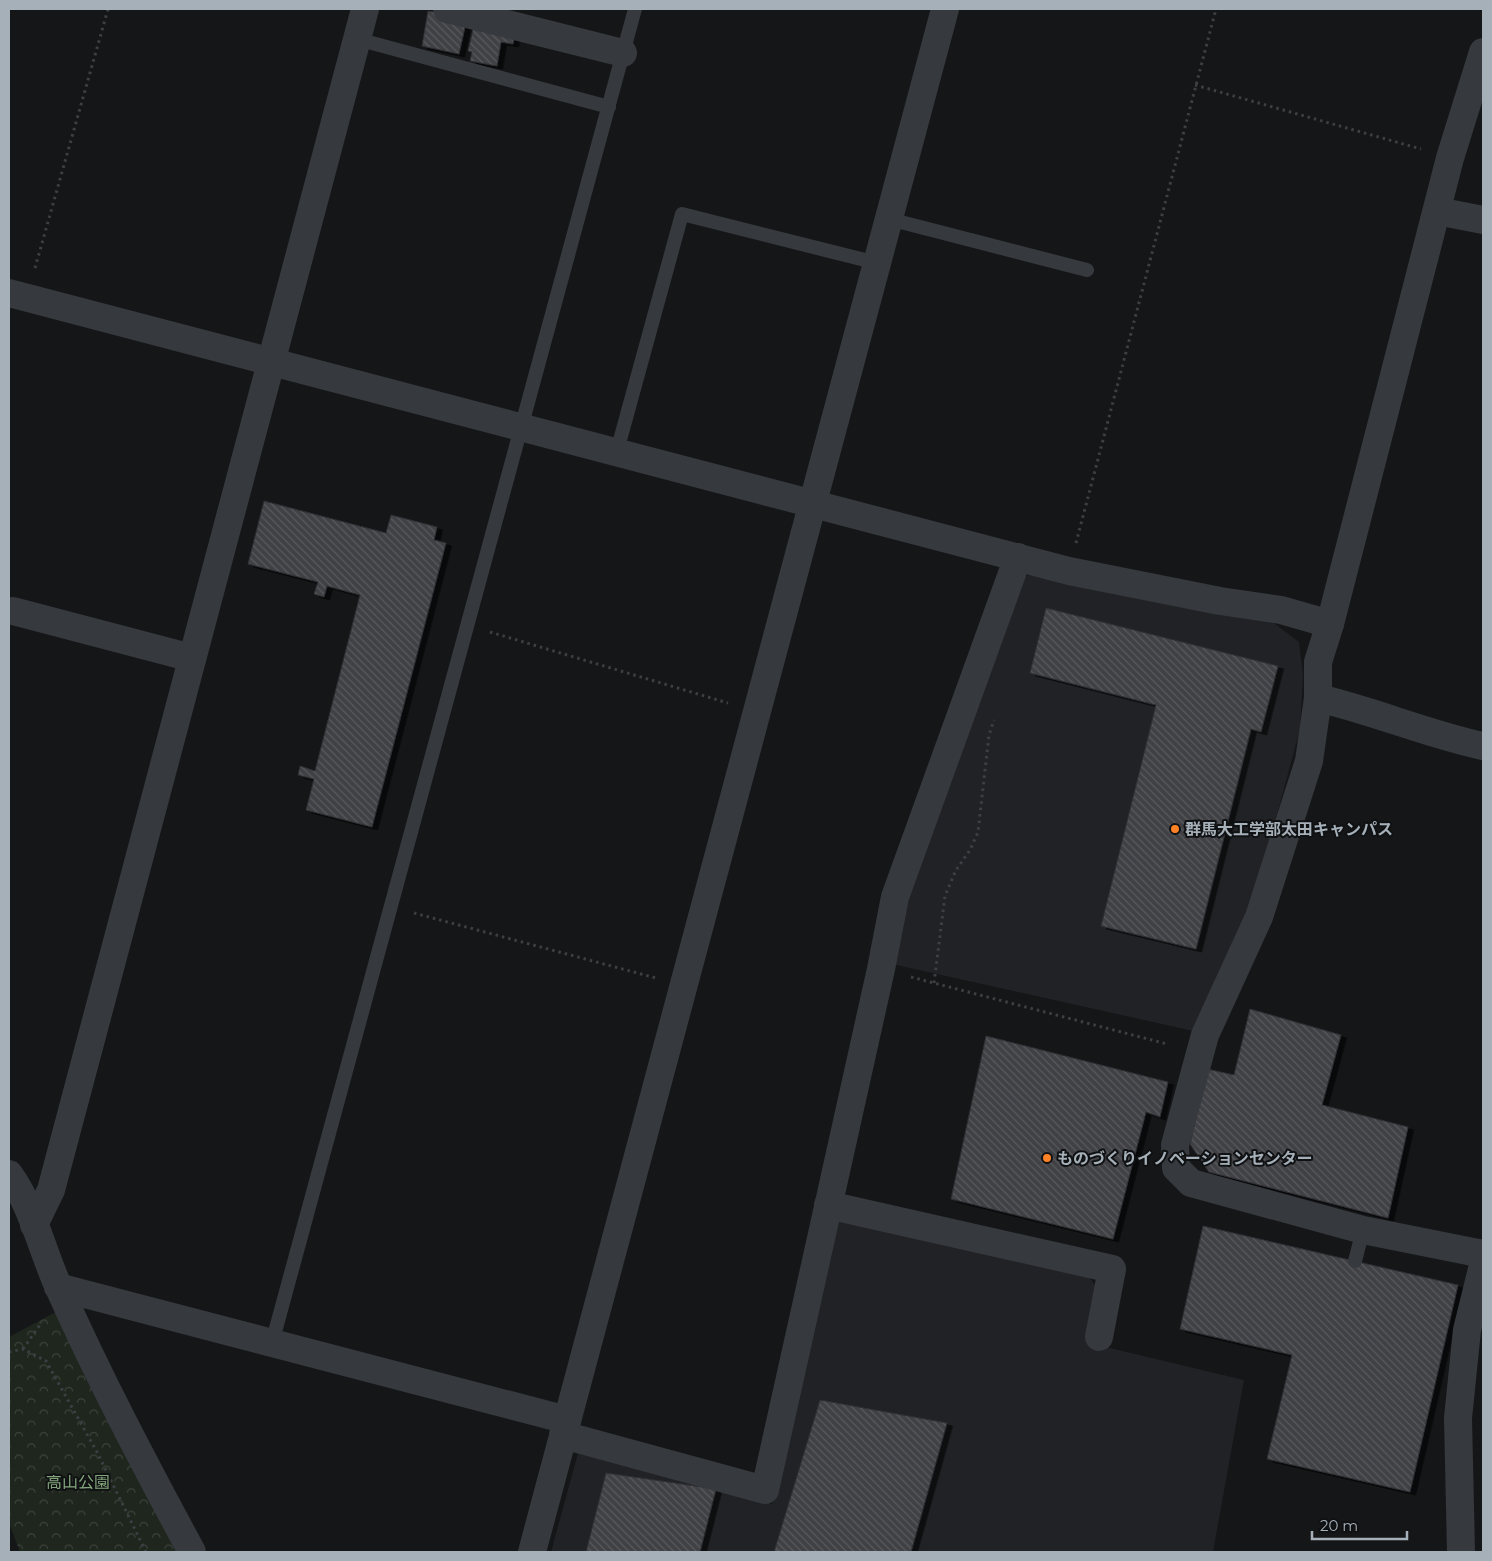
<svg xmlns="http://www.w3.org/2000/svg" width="1492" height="1561" viewBox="0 0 1492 1561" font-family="Montserrat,'Noto Sans JP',sans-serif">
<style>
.built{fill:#212225}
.forest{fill:url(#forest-crowns)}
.building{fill:url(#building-back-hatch);stroke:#2f3034;filter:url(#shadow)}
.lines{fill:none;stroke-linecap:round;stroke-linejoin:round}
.path{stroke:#3c4044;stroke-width:3;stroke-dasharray:2.5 4;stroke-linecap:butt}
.lane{stroke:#36393d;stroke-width:14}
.street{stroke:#36393d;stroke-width:28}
.poi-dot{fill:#ff8326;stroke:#101113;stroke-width:2}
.labels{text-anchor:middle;stroke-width:4;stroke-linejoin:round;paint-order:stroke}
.poi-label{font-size:16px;font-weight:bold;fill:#a6b0b9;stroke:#101113;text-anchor:start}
.park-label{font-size:16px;fill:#83a57c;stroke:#101113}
</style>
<defs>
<pattern id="forest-crowns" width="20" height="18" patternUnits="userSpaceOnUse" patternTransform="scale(1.25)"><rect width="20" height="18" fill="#1e261d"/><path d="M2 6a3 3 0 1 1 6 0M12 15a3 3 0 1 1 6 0" fill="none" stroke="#3c433c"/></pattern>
<pattern id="building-back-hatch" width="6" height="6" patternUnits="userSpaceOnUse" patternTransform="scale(1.25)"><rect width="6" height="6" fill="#3f4145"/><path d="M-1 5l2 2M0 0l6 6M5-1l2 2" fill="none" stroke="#585a5e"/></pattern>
<filter id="shadow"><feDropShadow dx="5.5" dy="3" stdDeviation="0" flood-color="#0009"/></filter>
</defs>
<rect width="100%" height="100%" fill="#151618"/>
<!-- built -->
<g class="built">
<path d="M1031,573L1267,618L1299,642L1303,674L1300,729L1251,912L1198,1032L892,964L902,913L1017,583Z"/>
<path d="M837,1215L1087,1274L1097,1288L1089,1343L1244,1380L1213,1552H551L578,1453L772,1504Z"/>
</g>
<!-- forest -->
<path class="forest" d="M67,1306L192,1552H20L9,1523V1337Z"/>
<!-- building -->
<g class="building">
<path d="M428,11L467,18L459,54L422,46Z"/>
<path d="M474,25L515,33L513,44L501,42L497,66L470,61L472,52L468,51Z"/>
<path d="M264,501L386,533L391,515L437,527L434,540L446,543L372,827L306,810L314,779L298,775L300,766L315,771L360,595L327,586L324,597L314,594L318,582L248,564Z"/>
<path d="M1046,608L1278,666L1261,732L1251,729L1196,949L1101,926L1156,705L1030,673Z"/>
<path d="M1250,1009L1341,1035L1322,1105L1408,1127L1388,1218L1209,1172L1190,1144L1207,1069L1234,1075Z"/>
<path d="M986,1036L1168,1082L1160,1117L1146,1112L1113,1239L951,1199Z"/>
<path d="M1203,1226L1458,1285L1410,1492L1267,1459L1292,1355L1180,1329Z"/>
<path d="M820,1400L947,1423L911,1552H774Z"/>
<path d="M606,1473L716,1489L700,1552H586Z"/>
</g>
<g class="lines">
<!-- path -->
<g class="path">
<path d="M1195,85L1421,149"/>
<path d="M35,268L108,9"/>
<path d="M1076,543L1216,9"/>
<path d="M490,632L728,703"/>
<path d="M414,913L656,978"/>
<path d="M911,977L1167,1044"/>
<path d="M934,983L945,896L956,870L970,850L978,832L989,735L994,720"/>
<path d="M23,1349L42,1322"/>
<path d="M9,1352L23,1349L46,1361L97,1452L146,1552"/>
</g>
<!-- lane -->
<g class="lane">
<path d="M357,39L609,107"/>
<path d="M889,219L1087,270"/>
<path d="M617,451L682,214L877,263"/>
<path d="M1355,1261L1363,1230"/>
<path d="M272,1343L635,9"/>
</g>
<!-- street -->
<g class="street">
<path d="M447,9L623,53"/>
<path d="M1483,52L1450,158L1330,624L1318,662V698L1309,761L1259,917L1205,1035L1175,1145L1176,1168L1191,1183L1363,1230L1483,1254"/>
<path d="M1437,211L1483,220"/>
<path d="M9,293L1069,571L1220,601L1281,610L1330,624"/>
<path d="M13,611L192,658"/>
<path d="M1318,698C1374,711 1427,734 1483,746"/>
<path d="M9,1174C33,1207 42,1251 59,1288C99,1378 145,1465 192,1552"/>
<path d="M828,1205L1112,1269L1099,1337"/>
<path d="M34,1225L51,1190L365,9"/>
<path d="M58,1287L567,1420"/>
<path d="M563,1435L765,1490L881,969L895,897L1018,557"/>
<path d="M532,1552L945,9"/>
<path d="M1461,1552L1458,1418L1467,1330L1483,1265"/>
</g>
</g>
<!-- markers -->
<g class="poi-dot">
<circle cx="1175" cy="829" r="5"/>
<circle cx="1047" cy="1158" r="5"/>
</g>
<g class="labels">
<!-- poi labels -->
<g class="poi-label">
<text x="1185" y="835">群馬大工学部太田キャンパス</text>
<text x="1057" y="1164">ものづくりイノベーションセンター</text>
</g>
<!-- park labels -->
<g class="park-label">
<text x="78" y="1488">高山公園</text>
</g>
</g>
<!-- border -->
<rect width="1492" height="1561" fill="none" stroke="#a6b0b9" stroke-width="20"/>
<!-- scale -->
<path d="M1312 1531v8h95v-8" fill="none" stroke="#a6b0b9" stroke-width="2.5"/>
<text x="1320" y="1531" font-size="15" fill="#a6b0b9" stroke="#101113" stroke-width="4" paint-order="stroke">20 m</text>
</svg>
